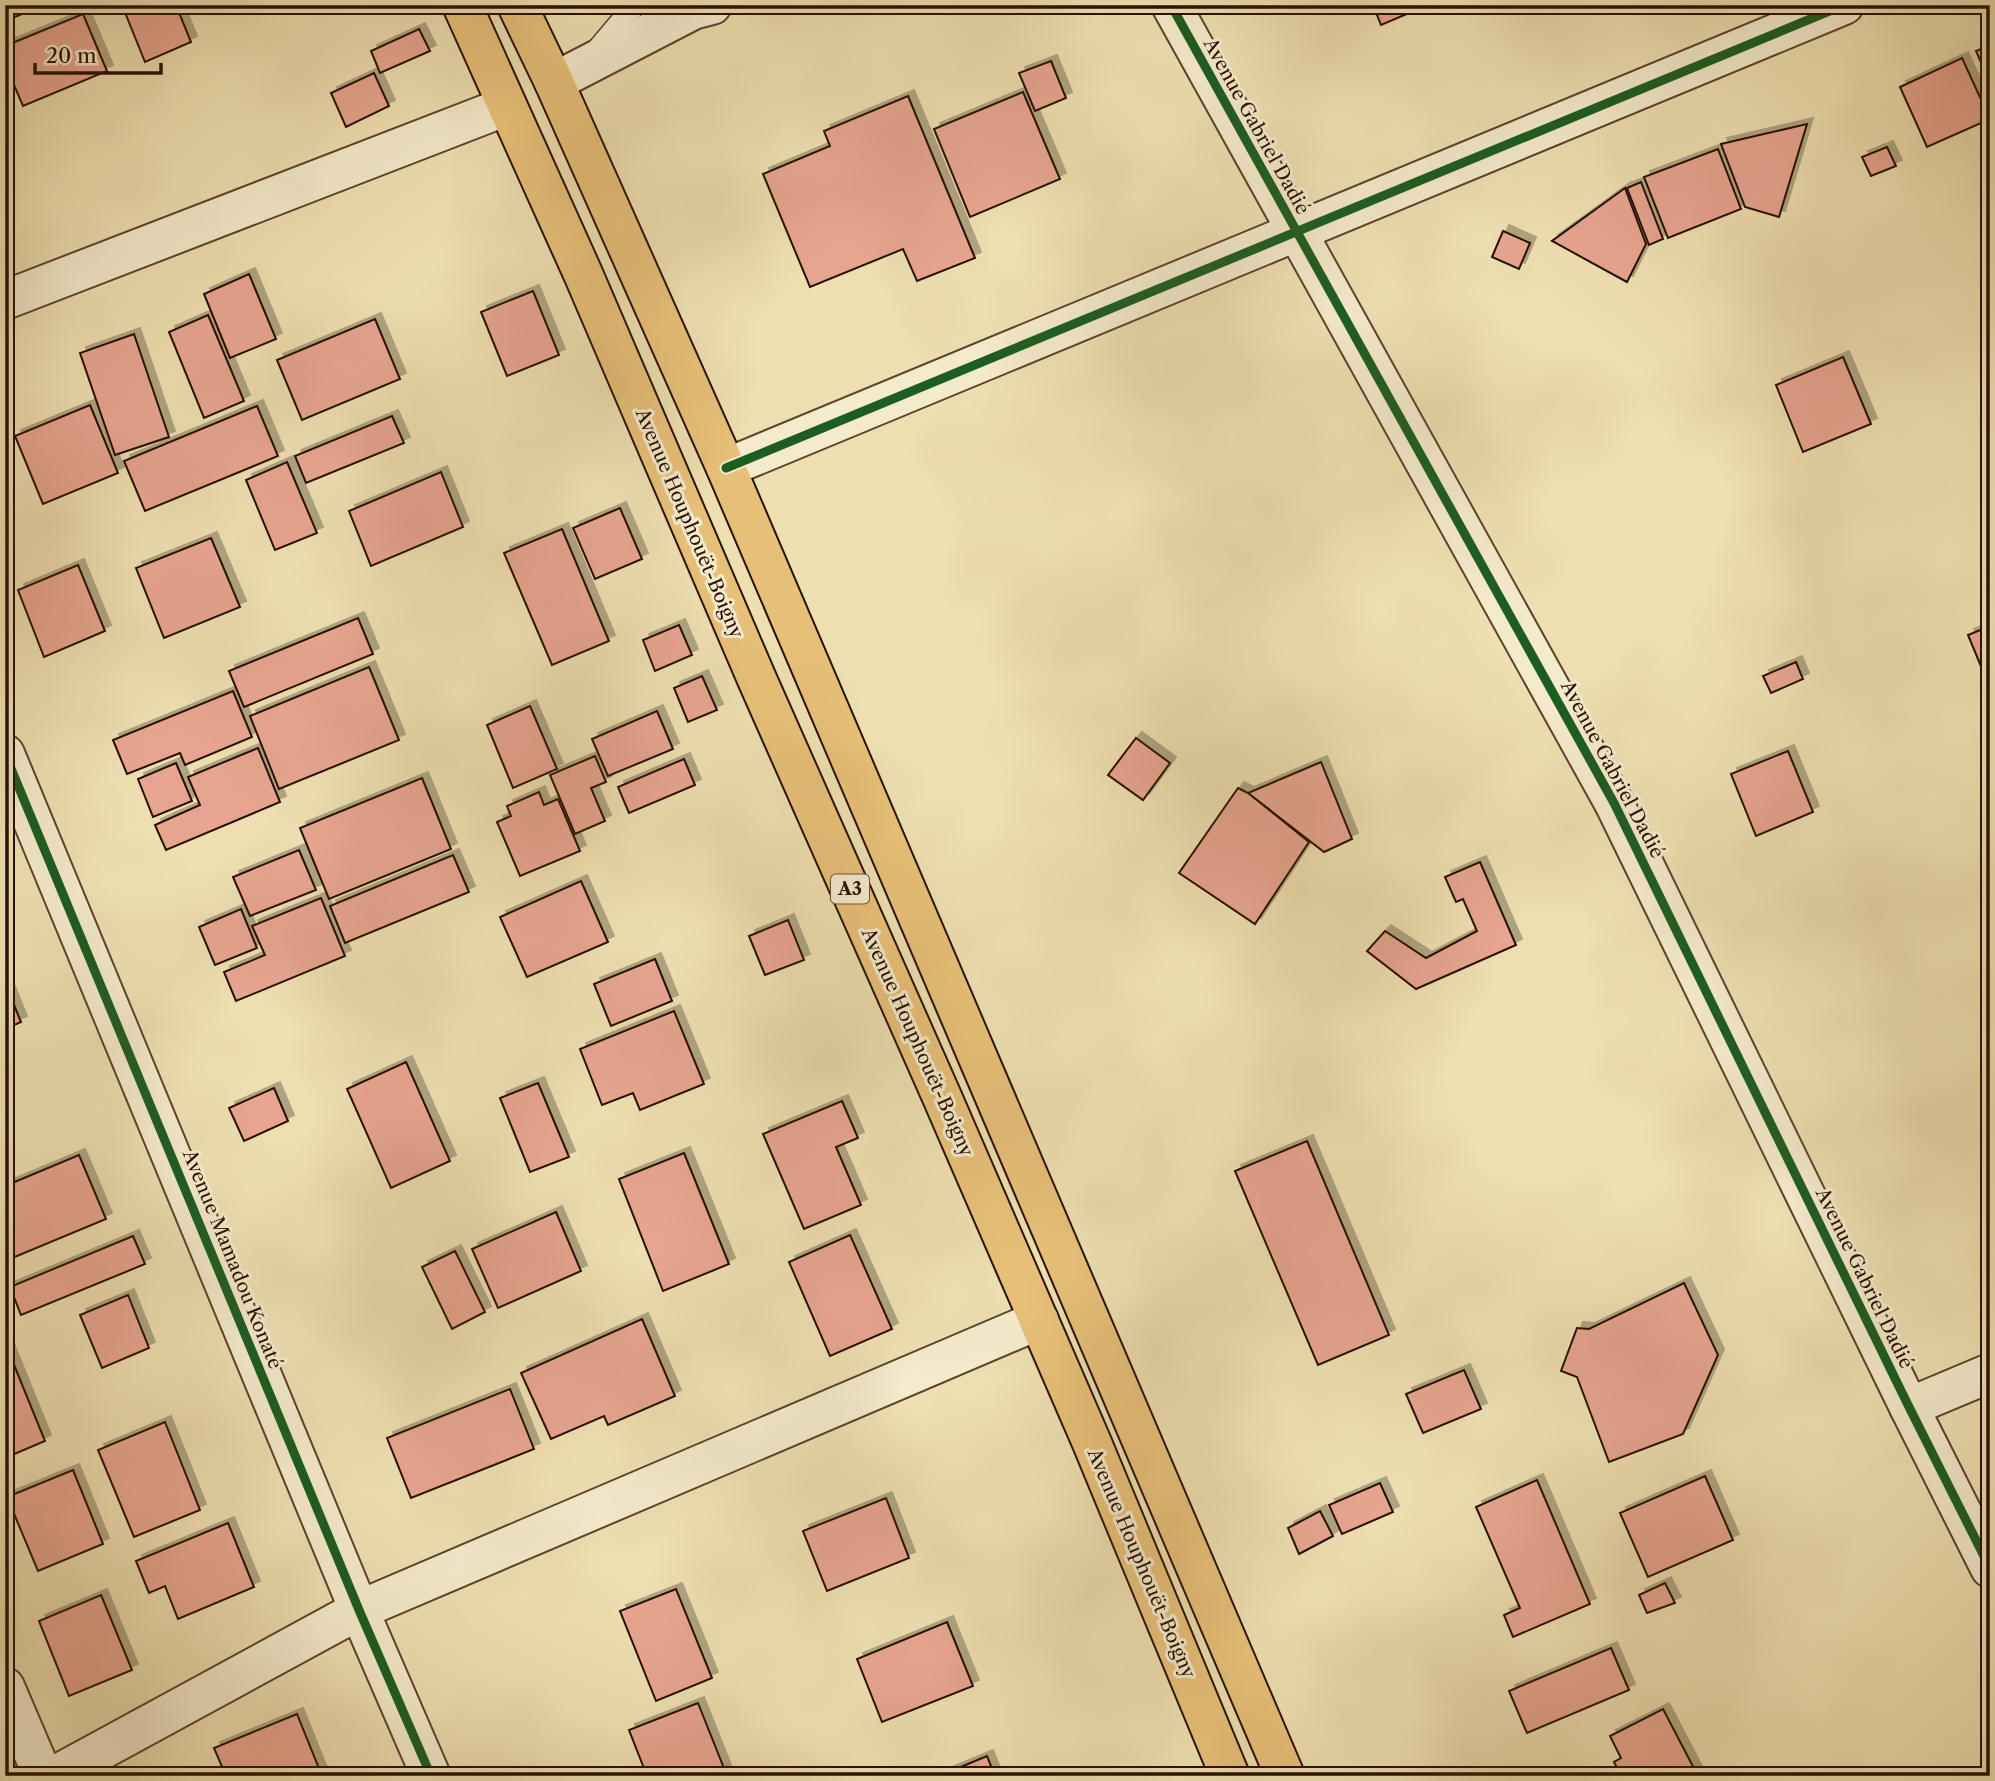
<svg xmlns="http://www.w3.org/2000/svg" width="1995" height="1781" viewBox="0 0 1995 1781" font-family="'Libre Caslon Text',serif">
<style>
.building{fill:#e7a590;stroke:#271100;stroke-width:2;filter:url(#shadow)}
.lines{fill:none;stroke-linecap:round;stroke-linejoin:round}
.service-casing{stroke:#59442c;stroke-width:24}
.minor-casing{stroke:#59442c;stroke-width:42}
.trunk-casing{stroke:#271100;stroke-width:42}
.service{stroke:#f4eacc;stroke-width:21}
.minor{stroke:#f4eacc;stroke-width:38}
.trunk{stroke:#e7c078;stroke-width:38}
.cycleway-casing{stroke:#f4eacc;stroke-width:13}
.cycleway{stroke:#1b5e20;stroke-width:9}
.labels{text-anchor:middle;stroke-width:6;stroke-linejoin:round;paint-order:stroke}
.shield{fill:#f4eacc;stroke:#64523d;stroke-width:2}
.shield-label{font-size:18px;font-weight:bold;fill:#271100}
.street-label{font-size:19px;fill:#271100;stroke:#f4eacc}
</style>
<defs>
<filter id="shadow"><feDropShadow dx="6" dy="-6" stdDeviation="0" flood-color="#0004"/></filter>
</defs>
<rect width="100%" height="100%" fill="#eedfb0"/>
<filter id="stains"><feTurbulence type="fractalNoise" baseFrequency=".00286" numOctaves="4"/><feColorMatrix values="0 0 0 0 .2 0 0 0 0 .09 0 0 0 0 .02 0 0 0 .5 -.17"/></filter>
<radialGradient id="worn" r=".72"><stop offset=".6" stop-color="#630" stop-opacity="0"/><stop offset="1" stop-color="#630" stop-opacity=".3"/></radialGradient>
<!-- building -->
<g class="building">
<path d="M5,5H16L20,15L5,21Z"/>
<path d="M122,5H176L191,42L145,62Z"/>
<path d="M1373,5H1428L1381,25Z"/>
<path d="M1477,5H1501L1481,13Z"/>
<path d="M83,14L107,71L23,106L5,64V46Z"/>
<path d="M419,29L430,51L380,73L371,51Z"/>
<path d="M1990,45V83L1976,51Z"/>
<path d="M1962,58L1990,119L1927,147L1900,87Z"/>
<path d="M1051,61L1066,98L1035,111L1019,73Z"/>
<path d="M374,73L389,106L346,127L331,93Z"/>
<path d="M1023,92L1060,179L970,217L934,129Z"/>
<path d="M908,96L975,258L917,281L903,249L810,287L763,174L830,146L824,131Z"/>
<path d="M1807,124L1779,217L1745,207L1721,144Z"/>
<path d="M1887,147L1896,166L1871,176L1862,157Z"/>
<path d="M1718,149L1741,209L1668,238L1644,177Z"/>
<path d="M1641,182L1663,239L1649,245L1627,188Z"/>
<path d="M1625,188L1646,244L1627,282L1552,241Z"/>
<path d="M1503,231L1530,243L1519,269L1492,257Z"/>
<path d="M249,274L276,339L230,358L204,294Z"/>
<path d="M533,291L559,355L507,376L481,312Z"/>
<path d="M208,315L244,401L204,418L169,332Z"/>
<path d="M375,319L400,379L302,420L277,360Z"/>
<path d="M134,334L169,437L115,455L80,353Z"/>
<path d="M1843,357L1871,424L1803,452L1776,385Z"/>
<path d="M90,405L118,473L43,504L15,436Z"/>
<path d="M257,406L278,456L145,511L124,461Z"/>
<path d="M392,416L404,443L306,483L295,456Z"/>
<path d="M287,462L317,533L275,550L246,480Z"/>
<path d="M441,472L463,527L371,566L349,511Z"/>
<path d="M620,508L642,559L595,579L573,528Z"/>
<path d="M562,529L609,641L552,665L504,553Z"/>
<path d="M211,538L240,607L164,638L136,568Z"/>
<path d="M78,565L105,631L44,657L18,590Z"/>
<path d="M358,618L373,654L244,707L229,671Z"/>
<path d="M679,625L692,655L655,671L643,640Z"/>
<path d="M1990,626V688L1968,635Z"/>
<path d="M1796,662L1803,679L1771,693L1763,676Z"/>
<path d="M369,667L399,740L279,789L250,716Z"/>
<path d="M702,676L717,710L688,722L674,688Z"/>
<path d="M233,691L252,737L185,765L180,753L127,774L113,740Z"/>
<path d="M530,706L557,769L513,788L487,725Z"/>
<path d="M657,711L673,749L608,776L592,739Z"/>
<path d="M1136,738L1170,763L1143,800L1108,775Z"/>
<path d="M258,748L280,802L166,850L155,825L200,805L188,777Z"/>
<path d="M1788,751L1813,812L1756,836L1731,774Z"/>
<path d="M595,756L606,782L591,788L605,821L575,834L550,775Z"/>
<path d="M684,759L695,785L629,813L618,787Z"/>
<path d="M1321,762L1352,839L1324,852L1248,793Z"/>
<path d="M176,763L192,801L153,817L138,779Z"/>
<path d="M422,778L451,849L329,899L300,828Z"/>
<path d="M1238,788L1248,793L1309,842L1255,924L1179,873Z"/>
<path d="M539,792L544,805L558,799L580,851L520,876L497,822L511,816L507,806Z"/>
<path d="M299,850L316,890L250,916L233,877Z"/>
<path d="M453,855L469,892L345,943L330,906Z"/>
<path d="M1480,862L1516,945L1416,989L1367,951L1385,931L1426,958L1477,931L1463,899L1456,902L1445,877Z"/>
<path d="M581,881L608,942L527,977L500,917Z"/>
<path d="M321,898L345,956L236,1001L224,972L265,955L252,926Z"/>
<path d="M241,909L257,948L215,965L199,927Z"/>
<path d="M788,920L804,960L765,975L749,936Z"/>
<path d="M655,959L672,1001L611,1026L594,984Z"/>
<path d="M5,983L21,1022L5,1029Z"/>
<path d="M674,1011L704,1084L640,1110L633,1093L602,1105L580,1049Z"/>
<path d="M406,1062L450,1161L391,1188L347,1089Z"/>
<path d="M538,1083L569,1157L530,1172L500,1098Z"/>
<path d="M274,1088L288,1121L244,1141L229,1108Z"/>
<path d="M842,1101L858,1138L836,1147L861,1205L804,1229L763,1134Z"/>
<path d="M1307,1141L1389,1335L1318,1365L1235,1171Z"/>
<path d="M684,1153L729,1264L663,1291L619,1179Z"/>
<path d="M79,1155L106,1219L5,1261V1186Z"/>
<path d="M556,1212L581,1271L498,1308L472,1249Z"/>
<path d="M850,1235L892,1329L830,1356L789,1262Z"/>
<path d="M133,1236L145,1264L21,1315L10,1287Z"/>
<path d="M455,1251L485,1312L452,1329L422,1267Z"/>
<path d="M1684,1283L1718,1355L1683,1434L1609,1462L1577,1377L1561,1371L1577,1328L1589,1329Z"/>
<path d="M128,1295L149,1348L102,1368L80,1315Z"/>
<path d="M642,1319L675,1396L608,1425L604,1416L551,1439L521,1373Z"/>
<path d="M6,1345L45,1441L5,1458V1346Z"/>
<path d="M1464,1370L1481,1409L1423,1433L1406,1394Z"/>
<path d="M510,1389L534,1449L411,1498L387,1438Z"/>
<path d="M165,1422L200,1510L134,1537L98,1450Z"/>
<path d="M73,1470L103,1544L38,1571L7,1497Z"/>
<path d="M1705,1476L1733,1540L1648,1577L1620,1513Z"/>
<path d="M1537,1480L1590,1604L1513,1637L1504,1615L1520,1608L1476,1507Z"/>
<path d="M1380,1483L1393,1512L1342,1534L1329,1505Z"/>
<path d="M886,1498L909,1558L827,1591L803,1531Z"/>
<path d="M1320,1511L1333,1536L1299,1554L1288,1528Z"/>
<path d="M228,1523L254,1587L178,1619L165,1586L149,1593L136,1561Z"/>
<path d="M1665,1583L1675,1603L1647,1613L1639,1595Z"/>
<path d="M676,1589L712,1678L656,1701L620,1611Z"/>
<path d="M101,1595L132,1670L69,1696L39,1621Z"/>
<path d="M947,1622L973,1686L882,1722L857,1659Z"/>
<path d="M1611,1648L1629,1690L1527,1733L1509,1691Z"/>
<path d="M698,1703L727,1776H647L629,1730Z"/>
<path d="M1663,1709L1698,1776H1621L1614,1762L1621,1758L1610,1736Z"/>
<path d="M297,1714L322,1776H226L214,1748Z"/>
<path d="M987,1756L995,1776H939Z"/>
</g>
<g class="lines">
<!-- service casing -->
<g class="service-casing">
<path id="service" d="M598,49L635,5"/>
</g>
<!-- minor casing -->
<g class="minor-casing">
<g id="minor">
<path d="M1171,5L1614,803L1909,1407L1990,1568"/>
<path d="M554,82L693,10L712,5"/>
<path d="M5,300L507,106"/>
<path d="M726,468L1844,5"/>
<path d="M5,754L359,1610L431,1776"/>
<path d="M1909,1407L1990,1373"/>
<path d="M5,1687L43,1776"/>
<path d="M54,1776L359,1610L1039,1320"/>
</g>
</g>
<!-- trunk casing -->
<g class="trunk-casing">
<g id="trunk">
<path d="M462,5L584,276L756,677L942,1097L1092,1443L1230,1776"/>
<path d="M517,5L554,82L726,468L1285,1776"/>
</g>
</g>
<!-- service -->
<use href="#service" class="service"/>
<!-- minor -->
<use href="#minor" class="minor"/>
<!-- trunk -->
<use href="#trunk" class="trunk"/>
<!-- cycleway casing -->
<g class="cycleway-casing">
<g id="cycleway">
<path d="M1171,5L1614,803L1909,1407L1990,1568"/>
<path d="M726,468L1844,5"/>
<path d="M5,754L359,1610L431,1776"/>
</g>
</g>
<!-- cycleway -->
<use href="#cycleway" class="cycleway"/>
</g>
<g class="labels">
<!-- shield labels -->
<rect class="shield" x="831" y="874.5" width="38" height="29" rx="5"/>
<g class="shield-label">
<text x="850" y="895">A3</text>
</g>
<!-- street labels -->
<g class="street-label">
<text transform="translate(1257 126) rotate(61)" y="7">Avenue Gabriel Dadié</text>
<text transform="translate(690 523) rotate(67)" y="7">Avenue Houphouët-Boigny</text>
<text transform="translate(1613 769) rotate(62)" y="7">Avenue Gabriel Dadié</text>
<text transform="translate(918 1042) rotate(66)" y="7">Avenue Houphouët-Boigny</text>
<text transform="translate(233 1259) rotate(68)" y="7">Avenue Mamadou Konaté</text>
<text transform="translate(1865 1278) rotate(64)" y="7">Avenue Gabriel Dadié</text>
<text transform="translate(1142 1563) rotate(67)" y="7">Avenue Houphouët-Boigny</text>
</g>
</g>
<!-- margin -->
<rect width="1995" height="1781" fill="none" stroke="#eedfb0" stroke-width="28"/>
<rect x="7" y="7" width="1981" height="1767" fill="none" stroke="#271100" stroke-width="3.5"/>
<rect x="14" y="14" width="1967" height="1753" fill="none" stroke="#271100" stroke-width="2"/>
<!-- scale -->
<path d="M35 63v10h126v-10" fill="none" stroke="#271100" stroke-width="3.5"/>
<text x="46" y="63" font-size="21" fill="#271100" stroke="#f4eacc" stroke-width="5" paint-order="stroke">20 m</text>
<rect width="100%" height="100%" filter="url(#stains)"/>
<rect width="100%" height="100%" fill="url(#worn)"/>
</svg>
